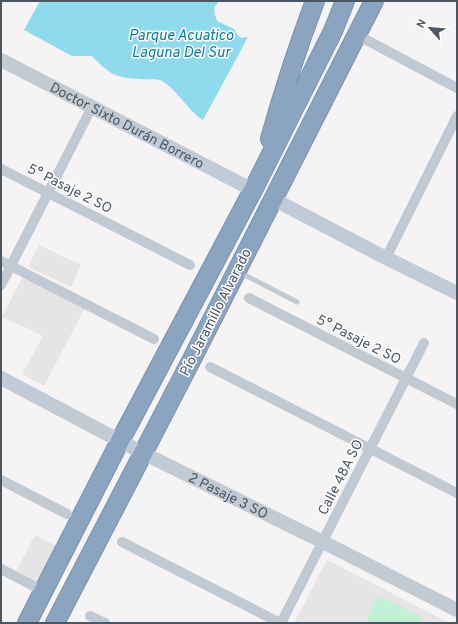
<svg xmlns="http://www.w3.org/2000/svg" width="458" height="624" viewBox="0 0 458 624" font-family="Overpass,sans-serif">
<style>
.education{fill:#e6e4e5}
.green{fill:#c3f1d5}
.water{fill:#90daee}
.lines{fill:none;stroke-linecap:round;stroke-linejoin:round}
.highway-casing{stroke:#7690ad;stroke-width:20}
.lane{stroke:#c1cad2;stroke-width:5}
.street{stroke:#c1cad2;stroke-width:10}
.secondary{stroke:#c1cbd6;stroke-width:14}
.highway{stroke:#8ba5c1;stroke-width:18}
.labels{text-anchor:middle;stroke-width:3;stroke-linejoin:round;paint-order:stroke}
.street-label{font-size:14px;fill:#4a5661;stroke:#fff}
.water-label{font-size:15px;font-style:italic;fill:#0c7c9b;stroke:#fff}
</style>
<rect width="100%" height="100%" fill="#f5f3f3"/>
<!-- education -->
<g class="education">
<path d="M39,245L81,265L71,287L28,267Z"/>
<path d="M23,276L85,308L44,386L22,374L43,336L2,317Z"/>
<path d="M35,535L59,547L39,584L16,571Z"/>
<path d="M327,560L450,623H294Z"/>
</g>
<!-- green -->
<path class="green" d="M378,595L423,618L420,623H365Z"/>
<!-- water -->
<path class="water" d="M40,1H219L214,8L215,15L217,21L234,29L237,34L241,38L248,37L203,120C199,118 196,115 193,112C185,104 172,86 162,81C155,78 148,80 140,79C116,78 109,74 92,56H72L24,30Z"/>
<g class="lines">
<!-- highway casing -->
<g class="highway-casing">
<g id="highway">
<path d="M270,139C283,92 298,46 315,1"/>
<path d="M27,623L120,441L253,190L333,31L345,1"/>
<path d="M55,623L192,359L374,1"/>
</g>
</g>
<!-- lane -->
<path class="lane" d="M239,272L297,302"/>
<!-- street -->
<g class="street">
<path d="M357,35L457,88"/>
<path d="M1,169L190,265"/>
<path d="M386,258L457,116"/>
<path d="M1,261L154,339"/>
<path d="M1,285L92,107"/>
<path d="M249,298L457,404"/>
<path d="M210,367L457,493"/>
<path d="M1,480L67,514"/>
<path d="M122,542L280,623"/>
<path d="M1,569L43,591"/>
<path d="M90,616L105,623"/>
<path d="M281,623L424,343"/>
</g>
<!-- secondary -->
<g class="secondary">
<path id="s1" d="M1,60L253,190"/>
<path d="M273,199L386,258L457,293"/>
<path id="s2" d="M1,378L143,453L323,542L457,610"/>
</g>
<!-- highway -->
<use href="#highway" class="highway"/>
</g>
<g class="labels">
<!-- street labels -->
<g class="street-label">
<text dy="5" stroke="none"><textPath href="#s1" startOffset="142">Doctor Sixto Durán Borrero</textPath></text>
<text transform="translate(70 188) rotate(27)" y="5">5° Pasaje 2 SO</text>
<text transform="translate(215 312) rotate(-63)" y="5">Pío Jaramillo Alvarado</text>
<text transform="translate(359 339) rotate(27)" y="5">5° Pasaje 2 SO</text>
<text transform="translate(340 477) rotate(-63)" y="5">Calle 48A SO</text>
<text dy="5" stroke="none"><textPath href="#s2" startOffset="256">2 Pasaje 3 SO</textPath></text>
</g>
<!-- water labels -->
<g class="water-label">
<text x="181" y="40">Parque Acuatico<tspan x="181" dy="17">Laguna Del Sur</tspan></text>
</g>
</g>
<!-- border -->
<rect width="458" height="624" fill="none" stroke="#4a5661" stroke-width="4"/>
<!-- north arrow -->
<g transform="translate(430 28) rotate(297)" stroke="#ffffff" stroke-width="3" paint-order="stroke">
<path d="M0-3L7 15L0 10L-7 15Z" fill="#4a5661"/>
<text y="-6" font-size="11" font-weight="bold" text-anchor="middle" fill="#4a5661">N</text>
</g>
</svg>
